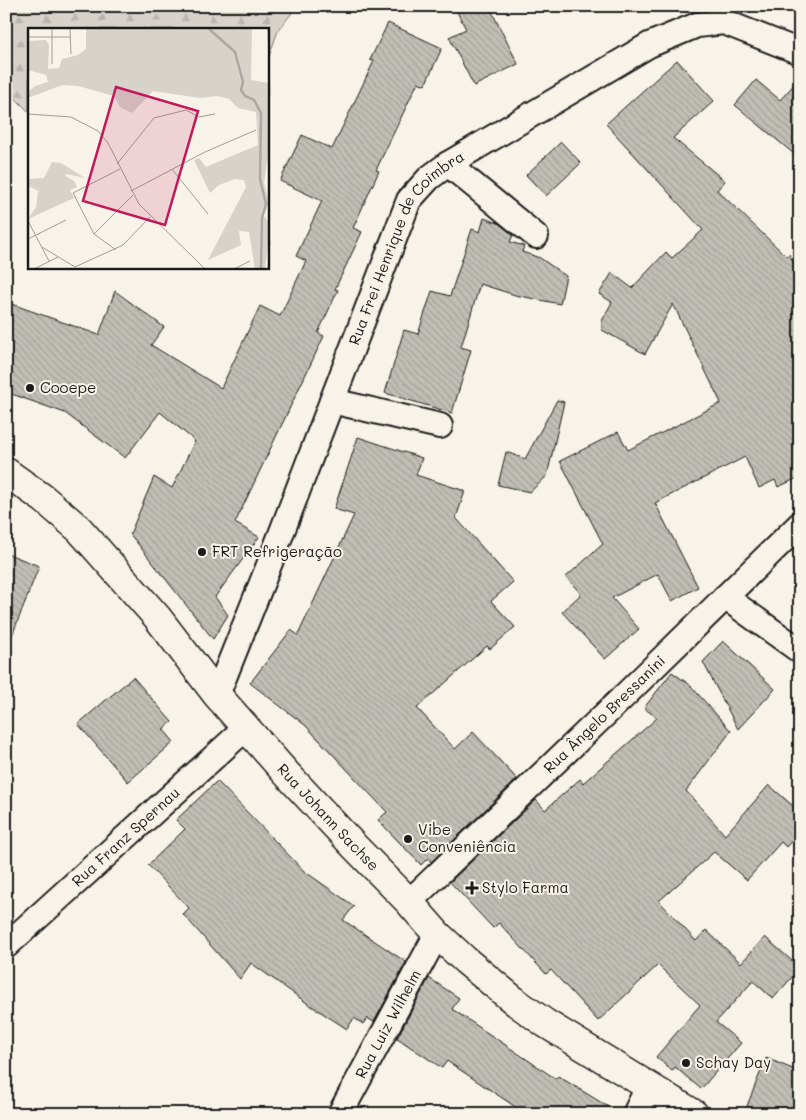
<svg xmlns="http://www.w3.org/2000/svg" width="806" height="1120" viewBox="0 0 806 1120" font-family="Mali,sans-serif">
<style>
.forest{fill:url(#forest-firs);stroke:#7a7874}
.building{fill:url(#building-back-hatch);stroke:#1c1c1c}
.lines{fill:none;stroke-linecap:round;stroke-linejoin:round}
.minor-casing{stroke:#1c1c1c;stroke-width:28}
.tertiary-casing{stroke:#1c1c1c;stroke-width:31}
.minor{stroke:#f7f3e8;stroke-width:24}
.tertiary{stroke:#f7f3e8;stroke-width:28}
.poi-dot{fill:#1c1c1c;stroke:#f7f3e8;stroke-width:2}
.labels{text-anchor:middle;stroke-width:4;stroke-linejoin:round;paint-order:stroke}
.street-label{font-size:15px;fill:#1c1c1c;stroke:#f7f3e8}
.poi-label{font-size:15px;fill:#1c1c1c;stroke:#f7f3e8;text-anchor:start}
.inset-river{fill:none;stroke:#aca9a2;stroke-width:2.5}
.inset-road{fill:none;stroke:#9f9d96;stroke-width:1}
.view{fill:#c2185b;fill-opacity:0.15;stroke:#c2185b;stroke-width:2.5}
.inset-edge{fill:none;stroke:#1c1c1c;stroke-width:2.5}
</style>
<defs>
<pattern id="forest-firs" width="22" height="20" patternUnits="userSpaceOnUse" patternTransform="scale(1.25)"><rect width="22" height="20" fill="#d7d3cb"/><path d="M5 1l3.5 6h-7zM16 11l3.5 6h-7z" fill="#b8b5ae"/></pattern>
<pattern id="building-back-hatch" width="6" height="6" patternUnits="userSpaceOnUse" patternTransform="scale(1.25)"><rect width="6" height="6" fill="#c0beb5"/><path d="M-1 5l2 2M0 0l6 6M5-1l2 2" fill="none" stroke="#a4a39b"/></pattern>
</defs>
<rect width="100%" height="100%" fill="#f7f3e8"/>
<filter id="ink" filterUnits="userSpaceOnUse"><feTurbulence type="fractalNoise" baseFrequency=".02" numOctaves="2"/><feDisplacementMap in="SourceGraphic" scale="10" xChannelSelector="R" yChannelSelector="G"/><feConvolveMatrix kernelMatrix="1 2 1 2 8 2 1 2 1" color-interpolation-filters="sRGB"/></filter>
<g filter="url(#ink)">
<!-- forest -->
<path class="forest" d="M6,6H297L278,31L268,59V29H29V112L6,89Z"/>
<!-- building -->
<g class="building">
<path d="M454,6H489L518,64L474,86L449,37L466,29Z"/>
<path d="M388,23L442,48L425,85L418,82L376,170L379,171L353,228L362,232L335,289L338,290L318,333L324,336L235,523L259,537L215,597L228,615L213,639L130,534L154,477L172,488L195,441L160,412L125,458L65,413L6,392V302L99,335L115,291L164,327L151,345L221,388L260,306L280,316L306,261L296,256L322,201L280,181L302,135L332,149L374,61L370,60Z"/>
<path d="M677,60L714,101L673,138L725,181L717,190L786,256L789,254L800,274V477L778,487L775,480L759,488L745,457L655,503L698,587L672,601L658,574L612,598L639,629L605,659L562,612L581,594L566,577L603,544L560,461L618,432L628,450L721,403L673,304L645,354L602,330V321L612,302L599,294L612,273L632,288L666,252L672,258L703,230L606,124Z"/>
<path d="M800,78V159L735,105L756,80L780,100Z"/>
<path d="M561,142L581,163L546,196L526,175Z"/>
<path d="M484,218L498,223L513,235L510,242L524,246L522,252L540,258L566,276L560,304L515,295L480,284L461,347L471,350L452,413L385,393L404,330L418,334L432,291L450,296L472,229L480,232Z"/>
<path d="M557,400L564,402L547,476L530,492L498,485L506,452L525,459Z"/>
<path d="M358,437L422,458L416,475L465,491L456,518L513,582L491,601L515,627L490,649L487,646L417,708L455,749L473,732L517,779L431,862L428,858L421,865L378,820L387,812L305,725L250,683L291,630L298,635L354,515L334,509Z"/>
<path d="M6,553L39,566L8,646H6Z"/>
<path d="M723,641L775,689L738,729L703,662Z"/>
<path d="M672,672L690,685L731,731L686,791L725,835L769,785L800,812V832L786,847L781,842L747,880L714,852L659,901L696,941L706,930L741,963L765,937L800,968L773,999L753,981L716,1022L741,1043L701,1089L675,1067L672,1071L656,1057L700,1005L658,965L598,1021L551,970L546,974L499,923L493,928L450,882L536,800L545,810L580,779L583,783L657,718L644,708Z"/>
<path d="M133,677L172,722L163,729L174,742L128,782L78,724Z"/>
<path d="M217,781L304,871L354,906L343,920L406,962L374,1022L367,1018L363,1024L354,1018L347,1029L307,1003L251,963L240,979L183,914L189,908L148,865L185,829L176,820Z"/>
<path d="M429,978L459,998L452,1009L556,1079L558,1076L620,1114H526L447,1061L442,1068L397,1038Z"/>
<path d="M766,1058L800,1072V1099L794,1114H765L747,1106Z"/>
</g>
<g class="lines">
<!-- minor casing -->
<g class="minor-casing">
<g id="minor">
<path d="M448,164L536,236"/>
<path d="M332,401L440,426"/>
<path d="M725,597L800,651"/>
<path id="s1" d="M217,695L273,555L409,200L429,178L448,164L649,45L697,25L724,22L800,52"/>
<path id="s2" d="M409,902L620,700L800,524"/>
<path id="s3" d="M6,946L246,728"/>
<path id="s4" d="M340,1114L437,934"/>
<path d="M635,1114L648,1087"/>
</g>
</g>
<!-- tertiary casing -->
<g class="tertiary-casing">
<g id="tertiary">
<path id="s5" d="M6,472L44,499L79,529L157,617L217,695L286,773L355,847L409,902L437,934L465,960L517,1003L545,1023L694,1114"/>
</g>
</g>
<!-- minor -->
<use href="#minor" class="minor"/>
<!-- tertiary -->
<use href="#tertiary" class="tertiary"/>
</g>
</g>
<!-- markers -->
<g class="poi-dot">
<circle cx="30" cy="388" r="5"/>
<circle cx="202" cy="552" r="5"/>
<circle cx="408" cy="839" r="5"/>
<path d="M469.5 880.5h5v5h5v5h-5v5h-5v-5h-5v-5h5z"/>
<circle cx="686" cy="1063" r="5"/>
</g>
<g class="labels">
<!-- street labels -->
<g class="street-label">
<text dy="5" stroke="none"><textPath href="#s1" startOffset="489">Rua Frei Henrique de Coimbra</textPath></text>
<text dy="5" stroke="none"><textPath href="#s2" startOffset="271">Rua Ângelo Bressanini</textPath></text>
<text dy="5" stroke="none"><textPath href="#s5" startOffset="474">Rua Johann Sachse</textPath></text>
<text dy="5" stroke="none"><textPath href="#s3" startOffset="162">Rua Franz Spernau</textPath></text>
<text dy="5" stroke="none"><textPath href="#s4" startOffset="102">Rua Luiz Wilhelm</textPath></text>
</g>
<!-- poi labels -->
<g class="poi-label">
<text x="40" y="393">Cooepe</text>
<text x="212" y="557">FRT Refrigeração</text>
<text x="418" y="835">Vibe<tspan x="418" dy="17">Conveniência</tspan></text>
<text x="482" y="893">Stylo Farma</text>
<text x="696" y="1068">Schay Day</text>
</g>
</g>
<!-- overview -->
<g transform="translate(28 28)">
<rect width="241" height="241" fill="#f7f3e8"/>
<path d="M58,1H224L223,52L241,55V121L236,155L241,173L236,188L241,194L242,204L237,241H227L221,204L211,203L213,217L180,232L218,159L216,152L207,151L191,157L182,165L166,132L171,130L178,139L230,117L228,84L210,80L201,71L189,68L172,70L125,63L104,85L92,79L86,68L50,58L34,57L0,70V64L7,58L20,54L18,47L0,42V13L18,12L21,17L20,41L31,40L34,31L50,27L58,21ZM24,134L33,135L57,150L38,146L33,155L13,164L0,158V151L16,150Z" fill="#d7d3cb"/>
<path d="M29,143L46,153L49,159L42,162L46,170L0,191L8,179L10,164L24,157Z" fill="#d7d3cb"/>
<path class="inset-river" d="M181,1L207,24L215,54L213,62L217,68L226,72L233,85L232,151L238,176L234,190L233,241"/>
<path class="inset-road" d="M24,1V36M42,1L43,26M240,1L242,67M0,9H42M0,86L43,89L70,103L80,115L111,176L177,241M89,136L126,90L158,82L171,89L187,86M144,141L180,186M103,163L177,124L228,102M0,193L21,233M66,206L105,167M0,211L38,192M14,219L47,239M88,222L66,206L45,165L92,141M47,239L95,217L122,189M6,241L30,229M206,241L222,233M240,241L242,213"/>
<path class="view" d="M88,59L170,83L137,197L55,173Z"/>
<rect width="241" height="241" class="inset-edge"/>
</g>
<!-- margin -->
<rect width="806" height="1120" fill="none" stroke="#f7f3e8" stroke-width="25"/>
<rect x="12" y="12" width="781" height="1095" fill="none" stroke="#1c1c1c" stroke-width="2" filter="url(#ink)"/>
</svg>
